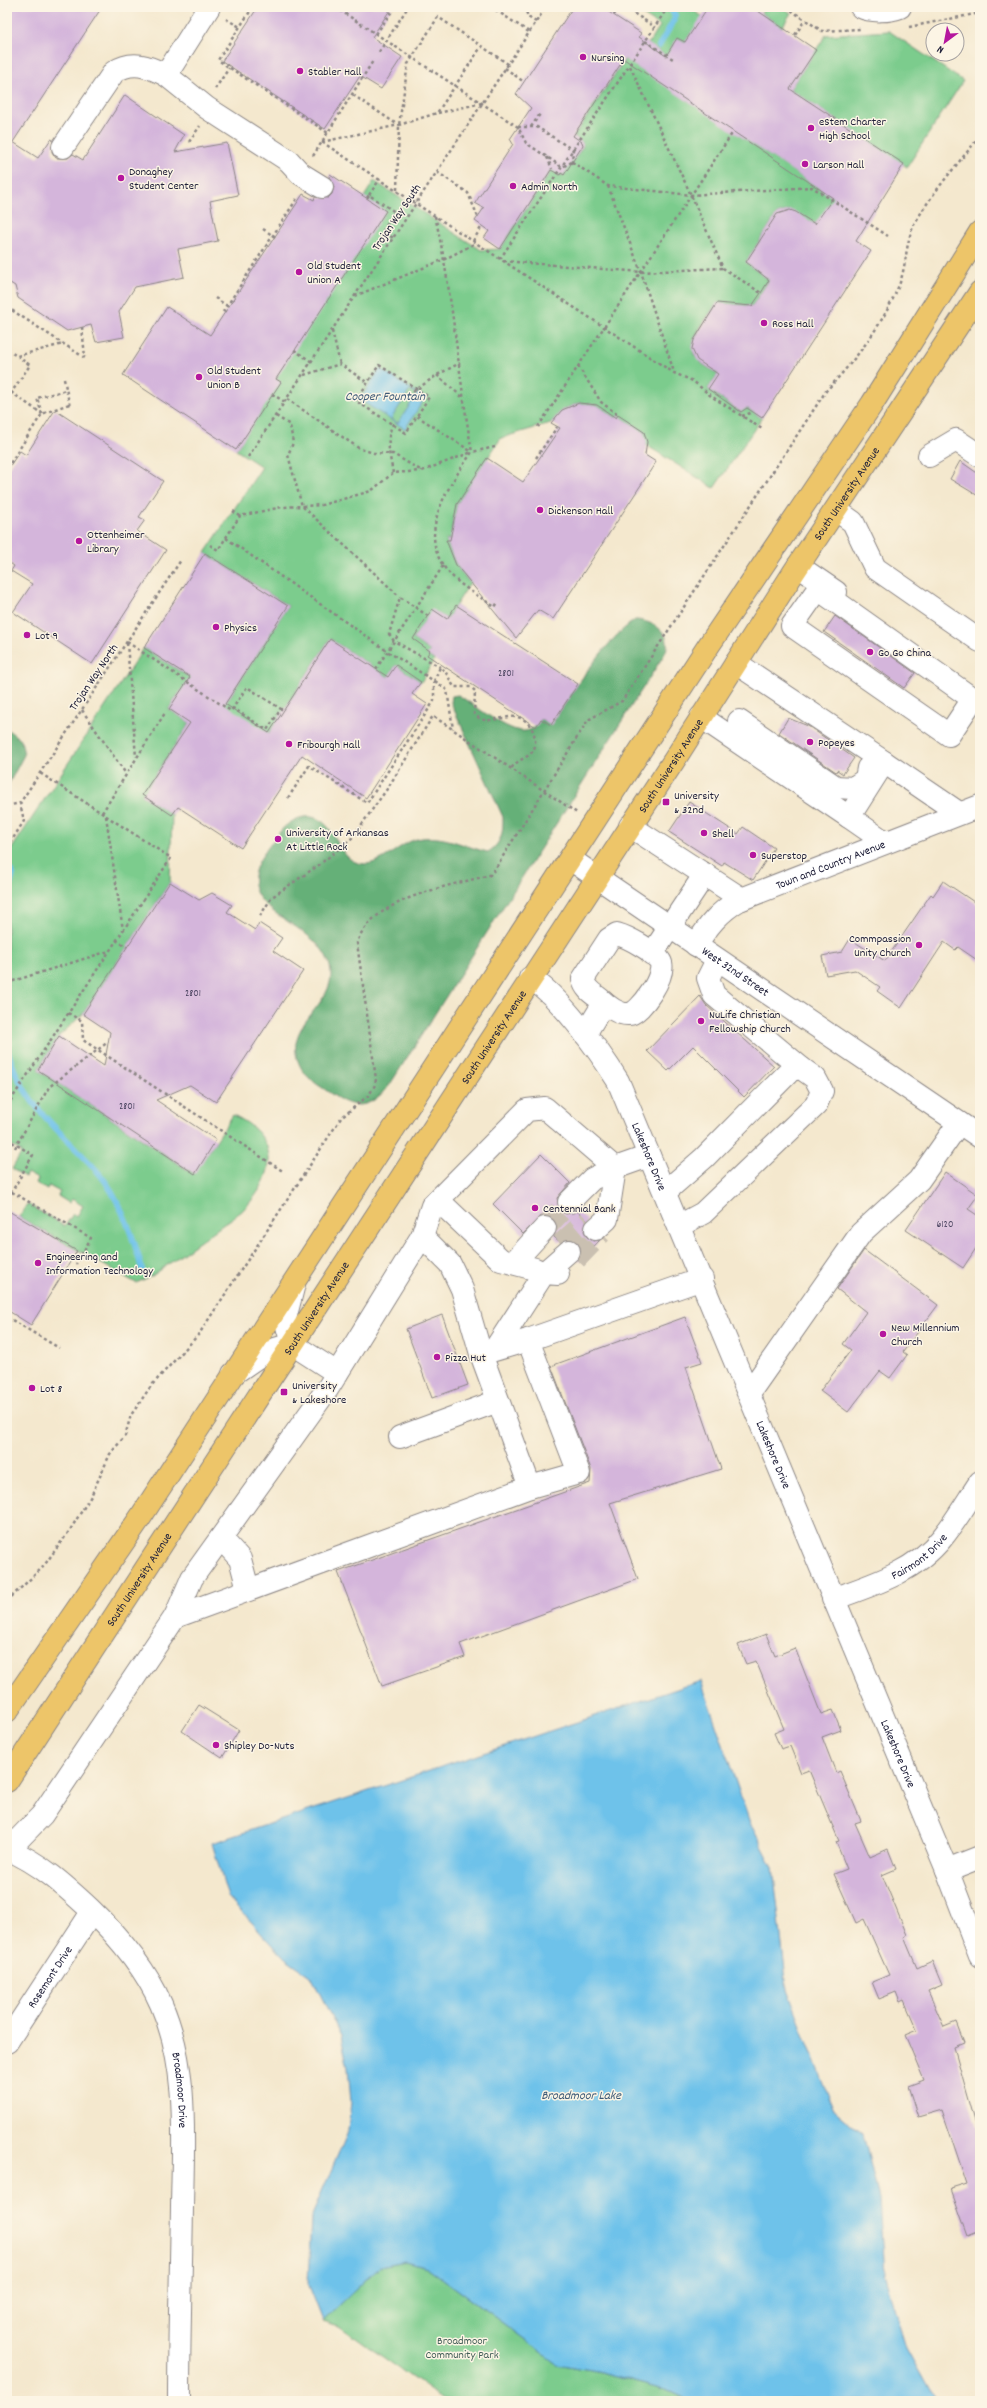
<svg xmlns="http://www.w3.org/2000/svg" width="987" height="2408" viewBox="0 0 987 2408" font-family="Dekko,sans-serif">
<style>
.green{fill:#7ccc8d;stroke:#4f7764}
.forest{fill:#65b078;stroke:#44695a}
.water{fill:#6ec2ea;stroke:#487292;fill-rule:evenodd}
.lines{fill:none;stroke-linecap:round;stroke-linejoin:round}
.stream{stroke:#6ec2ea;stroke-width:6}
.building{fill:#d4b5db}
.minor-tunnel{stroke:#cac0b1;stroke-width:22;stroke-dasharray:22 11;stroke-linecap:butt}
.minor-casing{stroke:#8b8584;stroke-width:24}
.major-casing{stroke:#8b8584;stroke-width:24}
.path{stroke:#8b8584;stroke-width:2.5;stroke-dasharray:3 3;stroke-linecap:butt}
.minor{stroke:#fff;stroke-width:22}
.major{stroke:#edc569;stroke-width:22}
.path-bridge{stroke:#8b8584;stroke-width:2.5;stroke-dasharray:3 3;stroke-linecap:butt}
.poi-dot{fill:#b5179e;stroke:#fcf5e5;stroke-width:1.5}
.labels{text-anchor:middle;stroke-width:3;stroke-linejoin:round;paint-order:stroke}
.number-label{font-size:10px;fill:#4e4763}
.poi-label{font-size:12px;fill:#22223b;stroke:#fcf5e5;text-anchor:start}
.street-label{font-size:12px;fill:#22223b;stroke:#fcf5e5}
.park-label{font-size:12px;fill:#425e58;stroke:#fcf5e5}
.water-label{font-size:13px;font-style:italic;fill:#3d5a78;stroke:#fcf5e5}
</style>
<rect width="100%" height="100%" fill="#fcf5e5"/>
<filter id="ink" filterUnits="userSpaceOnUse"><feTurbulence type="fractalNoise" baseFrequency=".025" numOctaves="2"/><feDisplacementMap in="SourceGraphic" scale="8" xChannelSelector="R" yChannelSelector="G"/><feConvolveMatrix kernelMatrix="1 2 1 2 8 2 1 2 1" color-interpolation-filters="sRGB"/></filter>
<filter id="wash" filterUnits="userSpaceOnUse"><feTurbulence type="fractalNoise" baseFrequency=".012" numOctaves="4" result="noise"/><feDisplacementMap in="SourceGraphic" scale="16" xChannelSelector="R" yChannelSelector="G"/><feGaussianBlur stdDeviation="0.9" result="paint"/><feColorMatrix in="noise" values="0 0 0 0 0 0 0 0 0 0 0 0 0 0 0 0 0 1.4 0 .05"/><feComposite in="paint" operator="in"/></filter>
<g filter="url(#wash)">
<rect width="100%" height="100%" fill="#f4e8ce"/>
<!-- green -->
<g class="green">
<path d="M631,7H696L694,11L743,43L734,55L694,29L685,42L677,38L670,50L676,54L672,60L648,44L660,26Z"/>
<path d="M765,7H782L791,13L782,27L761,13Z"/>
<path d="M889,31L963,81L907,167L790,89L826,35Z"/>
<path d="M625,59L835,199L815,224L790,210L777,214L746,262L769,280L752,306L717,303C709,316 683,344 697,359C702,365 711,369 718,374L708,389L740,412L747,408L762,418L714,488L646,445L644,432L618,415L616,418L597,405L579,403L562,410L551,423L501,438L457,504L452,528V539L446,540L456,565L470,583L447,619L432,610L413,639L430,651L427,655L434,660L421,682L396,665L388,677L330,639L269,733L178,695L169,709L190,723L142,795L172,815L170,882L83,1014L59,1036L38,1070L194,1174L233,1115C282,1138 277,1176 242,1211L152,1276L136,1283L19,1217L27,1204L65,1226L73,1214L77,1216L83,1206L72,1199L69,1203L58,1196L60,1192L49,1186L47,1190L36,1183L38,1179L27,1173L25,1177L12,1169L22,1152L7,1143V856L144,648L227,701L288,606L205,553L262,467L236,450L280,382L276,379L364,197L374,181L481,250L500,249L552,169L560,175L564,174L583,146L582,142L574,136Z"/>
<path d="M405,2261L427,2267L558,2364L601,2372L664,2389L690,2401H445L339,2326L323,2321L380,2266Z"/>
</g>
<!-- forest -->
<g class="forest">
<path d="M635,620C648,620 669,629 667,646C667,650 664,655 662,658L389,1086C378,1098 368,1108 351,1104C339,1101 328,1091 318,1085C307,1077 301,1071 297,1058C287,1023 333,1005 331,972C326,922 238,917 256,868C261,855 271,844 279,833C286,823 300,815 312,817C337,822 335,856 358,863C380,869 397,844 417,839C443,833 464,847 488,852C502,843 503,833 503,817L451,703L452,696L458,695C475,705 502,728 521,731C530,732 537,726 541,719L551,725C572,693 604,641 635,620Z"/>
<path d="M7,729L21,740L24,755L7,787Z"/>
</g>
<!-- water -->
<g class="water">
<path d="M380,369L425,398L405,429L360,400ZM410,390L417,394L398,423L391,419Z"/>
<path d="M701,1681L750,1823L773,1867L787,1989L833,2109L863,2134L879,2199L884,2275L906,2348L931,2393L940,2401H690L664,2389L601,2372L558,2364L427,2267L405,2261L380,2266L323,2321L308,2283L311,2218L348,2131L351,2102L348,2068L341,2036L311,1976L285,1958L228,1897L212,1843Z"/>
</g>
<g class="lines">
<!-- stream -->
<g class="stream">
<path d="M659,46L674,20L675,15L671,9"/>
<path d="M7,866L13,874L7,896"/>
<path d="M7,1049C20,1095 44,1117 77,1150C87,1160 99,1171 107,1184C125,1211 135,1242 143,1273"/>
</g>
</g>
<g id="blocks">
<!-- building -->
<g class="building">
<path d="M7,7H102L13,142L38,158L51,139L53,140L52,152L56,158H68L73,154L83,160L125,95L184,135L175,152L227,143L238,195L210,201L218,241L178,249L184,277L135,287L119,312L124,337L96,342L91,325L67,331L18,298L15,286L7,281Z"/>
<path d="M258,7H392L372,37L402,57L381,89L360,76L325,129L222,61Z"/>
<path d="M573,7H601L641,33L639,37L666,56L677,38L685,42L708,7H752L816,50L790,89L904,164L856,241L871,251L762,418L747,408L741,412L708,389L718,374L697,360L692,349L694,340L717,303L752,306L761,293L769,280L746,262L777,214L790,210L796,212L815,224L833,198L624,59L573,136L582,142L583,145L564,175L561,173L560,175L551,170L500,249L484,238L489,231L475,221L484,208L475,203L513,144L510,139L531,108L516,94Z"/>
<path d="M330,174L386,211L276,379L281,382L236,450L123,375L167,307L210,335L303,194L314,200L315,197L328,198L332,194L334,187L329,176Z"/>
<path d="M579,403L597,405L616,418L618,415L644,432L647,442L645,455L656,462L553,619L538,610L516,638L456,565L446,540H450L457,504L487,458L523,482L560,428L551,423L562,410Z"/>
<path d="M55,410L163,481L139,517L145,520L137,531L166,550L92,664L13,612L32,584L11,571L14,566L7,561V470L20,451L26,455Z"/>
<path d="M960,461L980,475V497L950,479Z"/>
<path d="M205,553L288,606L225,704L269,733L330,639L388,677L396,665L421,682L412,694L427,704L366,798L302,755L241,848L178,807L172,815L142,795L190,723L169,709L190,677L144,648Z"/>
<path d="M456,605L578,684L551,725L541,719L536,727L427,655L430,651L413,639L432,609L447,619Z"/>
<path d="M835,616L915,673L904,688L824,632Z"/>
<path d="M788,718L808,726L854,758L843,774L837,770L836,772L779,733Z"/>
<path d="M689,802L738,834L743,827L774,848L753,880L724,862L722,866L669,832Z"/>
<path d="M943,881L980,906V962L958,947L955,950L944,942L901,1008L877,991L880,987L855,970L826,975L822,956L842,952L850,939L885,961L931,894L933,896Z"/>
<path d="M170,882L199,900L212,893L232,905L227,912L255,930L259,923L282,938L273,951L303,971L216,1102L190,1085L156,1100L216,1140L195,1174L38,1070L59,1036L104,1066L110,1032L83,1014Z"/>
<path d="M700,996L706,1005L774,1066L744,1097L693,1046L668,1071L647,1051Z"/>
<path d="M541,1154L570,1183L557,1198L560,1211L566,1214L577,1211L587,1220L584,1231L587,1237L593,1241L600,1240L579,1262L578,1260L581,1249L579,1243L567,1239L560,1242L554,1237L557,1225L553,1219L541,1216L523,1234L493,1204Z"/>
<path d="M945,1172L978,1195L968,1209L980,1217V1242L963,1268L906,1230Z"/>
<path d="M7,1210L77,1251L31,1325L7,1310Z"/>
<path d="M864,1250L938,1305L903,1352L907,1355L890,1378L880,1371L848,1412L820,1391L851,1350L843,1344L866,1312L837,1289Z"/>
<path d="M442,1315L468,1385L432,1398L406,1329Z"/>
<path d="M685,1317L702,1362L686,1367L721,1469L610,1503L638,1579L460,1644L465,1657L382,1686L338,1572L590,1483L591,1469L551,1366Z"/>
<path d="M766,1634L775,1656L795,1648L821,1714L833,1710L841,1730L822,1737L836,1773L840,1771L861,1821L855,1823L870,1857L888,1849L896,1869L882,1875L907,1935L904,1937L917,1968L932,1961L942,1985L928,1991L944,2027L956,2022L964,2043L954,2047L980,2139V2231L968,2236L951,2189L967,2184L942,2110L918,2117L908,2086L924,2080L905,2035L917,2030L904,2000L900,2002L896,1992L879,1999L872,1982L889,1975L864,1919L856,1923L834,1874L847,1869L836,1842L839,1841L809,1770L801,1773L790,1746L781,1749L774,1733L784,1729L756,1661L746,1664L738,1645Z"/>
<path d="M199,1705L239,1730L222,1758L182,1731Z"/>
</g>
</g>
</g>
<g filter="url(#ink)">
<use href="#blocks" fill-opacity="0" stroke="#8b8584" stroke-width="1"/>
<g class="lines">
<!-- minor-tunnel -->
<g class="minor-tunnel">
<path d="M545,1228L569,1202"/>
<path d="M561,1244L588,1221"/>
<path d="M576,1259L601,1233"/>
</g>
<!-- minor casing -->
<g class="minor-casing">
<g id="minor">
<path d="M861,7C871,12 890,11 900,7"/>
<path d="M166,75L207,108L289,161L301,174L322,187"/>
<path d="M63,147L114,72C132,60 148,66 166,75L209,7"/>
<path d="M929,456L956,440L980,456"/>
<path d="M836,510L853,522L875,568L980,641"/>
<path d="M798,566L836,592"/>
<path d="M818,589L973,699L949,735L792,626Z"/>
<path d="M701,717L849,817L884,762L736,663"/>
<path d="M739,721L836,787L853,788L866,779L868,768"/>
<path d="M884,762L959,813"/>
<path d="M849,817L885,842"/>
<path d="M630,826L742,899"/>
<path id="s1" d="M570,859L980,1137"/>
<path d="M617,934C628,937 654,951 660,961C668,973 640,1014 629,1014C619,1015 607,1006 600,999C592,993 585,989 583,979L609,939Z"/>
<path id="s2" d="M696,945C708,926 719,912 739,900L980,806"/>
<path d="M652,954L705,874"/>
<path d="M717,960L708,978L714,995L801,1068"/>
<path id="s3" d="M530,978C559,995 600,1052 618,1081L947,1870L980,1956"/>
<path d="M585,1034L604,1003"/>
<path d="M665,1192L704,1158L791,1070L801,1068L815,1078L822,1091L816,1105L703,1213L679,1226"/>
<path d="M438,1200L501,1260L535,1269L544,1273L569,1251"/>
<path d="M569,1202L592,1179L615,1168"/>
<path d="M596,1229L607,1219L615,1168"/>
<path d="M422,1236L432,1206L527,1110L545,1108L615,1168L649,1156"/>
<path d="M513,1263L545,1228"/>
<path d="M294,1284L285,1319L292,1344L337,1373"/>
<path d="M528,1340L579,1473L530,1487"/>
<path d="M495,1349L544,1273L558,1274"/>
<path d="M233,1374L265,1352L292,1344"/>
<path d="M749,1393L861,1233L919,1180L959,1123"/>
<path d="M400,1437L498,1401"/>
<path d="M221,1538L240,1559L248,1589"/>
<path id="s4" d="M833,1599C872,1585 915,1572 942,1538C956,1521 968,1500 980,1482"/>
<path d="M175,1617L192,1578L328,1388L422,1236L450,1264L462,1289L481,1354"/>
<path id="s5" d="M7,1849C40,1863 64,1885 90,1909C118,1936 145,1967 161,2004C189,2068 183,2139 182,2207C181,2272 179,2336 179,2401"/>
<path d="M8,1850L42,1815L175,1617L530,1487L481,1354L528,1340L702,1279"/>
<path d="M947,1870L980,1857"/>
<path id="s6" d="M7,2042L92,1912"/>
</g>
</g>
<!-- major casing -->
<g class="major-casing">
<g id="major">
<path d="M7,1711L140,1518L709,645L872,404L980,232"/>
<path id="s7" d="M7,1781L673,762L794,572L980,292"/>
</g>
</g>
<!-- path -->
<g class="path">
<path d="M253,7L218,60L328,133"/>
<path d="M335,7L518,127L526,143L562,167L572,162"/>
<path d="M491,7L529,32"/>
<path d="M529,7L526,11L528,17L536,22"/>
<path d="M624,7L655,27"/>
<path d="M786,7L822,31L860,29"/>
<path d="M759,11L762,7"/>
<path d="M614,15L618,7"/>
<path d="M226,19L240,27"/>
<path d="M909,27L980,13"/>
<path d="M376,34L395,7"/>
<path d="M795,35L805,20"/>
<path d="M645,41L673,59"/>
<path d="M379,52L408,7"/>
<path d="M630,66L691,195L723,268L761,293"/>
<path d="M505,68L524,82"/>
<path d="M215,89L229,68"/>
<path d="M353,95L398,125"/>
<path d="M438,113L482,103"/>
<path d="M518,127H537L573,150L572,162"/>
<path d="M531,127L540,114"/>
<path d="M189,142L200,126"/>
<path d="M322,142L674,373L693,381L711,396L762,429"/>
<path d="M322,142L399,125L437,113L481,47"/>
<path d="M313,156L373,61"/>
<path d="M547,157L552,169"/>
<path d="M572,162L608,186L691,195L812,187L888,236"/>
<path d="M437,172L468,193L478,217"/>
<path d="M608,186L641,272L674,372"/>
<path d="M397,190L399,125L408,64L438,17L508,64"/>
<path d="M369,195L380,179"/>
<path d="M367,198L369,195L395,212L383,231L393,238"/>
<path d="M435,216C453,294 458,374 472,452"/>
<path d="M263,229L275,237"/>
<path d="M473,241L482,226"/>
<path d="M500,259L668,7"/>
<path d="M504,261L641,272L723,268"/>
<path d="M355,296L445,259L476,243"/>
<path d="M215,298L229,307"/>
<path d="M7,307L85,358"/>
<path d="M223,312L298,197"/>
<path d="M82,327L85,357"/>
<path d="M332,331L340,364"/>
<path d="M7,350L17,356L63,344"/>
<path d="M294,350L312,362"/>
<path d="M379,365L429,397L406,433L356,401Z"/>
<path d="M578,366L601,402L618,415"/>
<path d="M304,375L340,364L368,383"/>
<path d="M437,375L462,397"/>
<path d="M64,379L70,407"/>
<path d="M11,392L42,414"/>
<path d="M413,392L437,375L460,363"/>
<path d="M272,394L285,402"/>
<path d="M7,399L30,365L18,357"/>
<path d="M287,399L360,449L374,453L393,454L422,471L472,452"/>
<path d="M42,414L37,398L66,390"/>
<path d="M276,416L290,425L293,443L288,455L302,506L400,597"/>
<path d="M417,416L472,452"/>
<path d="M742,416L753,412"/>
<path d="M538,427L733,132"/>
<path d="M495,447L472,452C449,486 413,535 450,574C462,587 480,597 495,607L498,602"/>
<path d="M248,457L546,7"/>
<path d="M536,458L557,427"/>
<path d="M7,468L42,414L69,404"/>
<path d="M393,473C390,456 384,436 395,421"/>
<path d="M233,511L240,516L282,507L322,505L371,491L393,473L421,471"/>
<path d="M226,538L387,651L434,681L440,667L445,671L454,687H471L475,691L474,713L480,719C498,725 520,704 533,731C535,736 536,744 534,749C530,758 517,759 511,769"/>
<path d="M210,545L218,550L240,516"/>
<path d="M428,616L400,597L389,634L394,641L440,667"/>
<path d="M127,642L231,711L247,687L281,709L267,730L233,708"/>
<path d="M127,643L136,757"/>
<path d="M376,669L443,566"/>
<path d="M435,681L447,690L453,729"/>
<path d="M82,710L126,774"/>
<path d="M288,798L309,766L367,803L434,701V681"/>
<path d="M7,806L20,803L181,560"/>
<path d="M102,813L165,713"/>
<path d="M106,816L123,930"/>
<path d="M7,848L24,821L20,803"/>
<path d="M260,916L272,897L319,865L352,838L387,789L433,716L577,813"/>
<path d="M116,940L127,947"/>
<path d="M7,983L109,951"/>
<path d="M68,1013L82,1021L83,1040L284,1172"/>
<path d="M7,1106L171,858L40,773"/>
<path d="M7,1139L33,1155L7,1200"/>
<path d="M12,1192L91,1238L76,1264"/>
<path d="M7,1317L59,1348"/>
<path d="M7,1601L43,1567L70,1530L91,1496L110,1454L125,1436L131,1415L151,1386L199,1334L341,1118L369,1095L375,1085L376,1079L357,943C371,898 450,886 490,875L495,869L588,720L622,701L826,391C855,360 883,325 899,285C907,265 905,242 915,223C933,191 958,164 980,136"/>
</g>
<!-- minor -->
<use href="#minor" class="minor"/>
<!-- major -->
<use href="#major" class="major"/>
<!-- path-bridge -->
<path class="path-bridge" d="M15,1148L49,1087L108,1042"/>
</g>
</g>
<!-- markers -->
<g class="poi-dot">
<circle cx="583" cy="57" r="4"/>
<circle cx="300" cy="71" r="4"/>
<circle cx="811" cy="128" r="4"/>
<circle cx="805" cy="164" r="4"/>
<circle cx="121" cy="178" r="4"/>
<circle cx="513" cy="186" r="4"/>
<circle cx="299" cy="272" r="4"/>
<circle cx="764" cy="323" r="4"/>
<circle cx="199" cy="377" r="4"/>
<circle cx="540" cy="510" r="4"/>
<circle cx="79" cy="541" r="4"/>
<circle cx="216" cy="627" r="4"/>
<circle cx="27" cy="635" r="4"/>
<circle cx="870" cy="652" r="4"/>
<circle cx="810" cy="742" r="4"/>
<circle cx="289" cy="744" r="4"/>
<rect x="662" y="798" width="8" height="8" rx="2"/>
<circle cx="704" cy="833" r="4"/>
<circle cx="278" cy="839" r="4"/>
<circle cx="753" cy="855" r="4"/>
<circle cx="919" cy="945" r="4"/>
<circle cx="701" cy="1021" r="4"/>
<circle cx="535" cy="1208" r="4"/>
<circle cx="38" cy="1263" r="4"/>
<circle cx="883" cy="1334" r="4"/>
<circle cx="437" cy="1357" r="4"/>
<circle cx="32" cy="1388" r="4"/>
<rect x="280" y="1388" width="8" height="8" rx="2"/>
<circle cx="216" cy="1745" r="4"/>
</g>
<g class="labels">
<!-- number labels -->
<g class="number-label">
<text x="506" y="676">2801</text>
<text x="193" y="996">2801</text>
<text x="127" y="1109">2801</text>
<text x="945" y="1227">6120</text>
</g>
<!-- poi labels -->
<g class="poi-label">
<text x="591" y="61">Nursing</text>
<text x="308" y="75">Stabler Hall</text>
<text x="819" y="125">eStem Charter<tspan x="819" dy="14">High School</tspan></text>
<text x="813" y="168">Larson Hall</text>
<text x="129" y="175">Donaghey<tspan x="129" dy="14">Student Center</tspan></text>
<text x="521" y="190">Admin North</text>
<text x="307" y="269">Old Student<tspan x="307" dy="14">Union A</tspan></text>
<text x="772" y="327">Ross Hall</text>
<text x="207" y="374">Old Student<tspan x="207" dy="14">Union B</tspan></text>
<text x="548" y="514">Dickenson Hall</text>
<text x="87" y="538">Ottenheimer<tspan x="87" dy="14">Library</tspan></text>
<text x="224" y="631">Physics</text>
<text x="35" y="639">Lot 9</text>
<text x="878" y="656">Go Go China</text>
<text x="818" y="746">Popeyes</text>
<text x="297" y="748">Fribourgh Hall</text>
<text x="674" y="799">University<tspan x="674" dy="14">&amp; 32nd</tspan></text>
<text x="286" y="836">University of Arkansas<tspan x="286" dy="14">At Little Rock</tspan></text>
<text x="712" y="837">Shell</text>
<text x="761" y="859">Superstop</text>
<text x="911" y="942" text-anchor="end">Commpassion<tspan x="911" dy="14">Unity Church</tspan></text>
<text x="709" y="1018">NuLife Christian<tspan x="709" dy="14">Fellowship Church</tspan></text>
<text x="543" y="1212">Centennial Bank</text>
<text x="46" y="1260">Engineering and<tspan x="46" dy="14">Information Technology</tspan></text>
<text x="891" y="1331">New Millennium<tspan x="891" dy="14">Church</tspan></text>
<text x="445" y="1361">Pizza Hut</text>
<text x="292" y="1389">University<tspan x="292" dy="14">&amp; Lakeshore</tspan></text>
<text x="40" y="1392">Lot 8</text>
<text x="224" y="1749">Shipley Do-Nuts</text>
</g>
<!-- street labels -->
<g class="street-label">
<text transform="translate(396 217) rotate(-56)" y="4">Trojan Way South</text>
<text dy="4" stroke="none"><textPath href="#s7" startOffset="1537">South University Avenue</textPath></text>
<text transform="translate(93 677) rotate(-56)" y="4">Trojan Way North</text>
<text dy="4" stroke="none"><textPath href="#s7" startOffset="1213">South University Avenue</textPath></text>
<text dy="4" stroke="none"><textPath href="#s2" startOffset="161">Town and Country Avenue</textPath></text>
<text dy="4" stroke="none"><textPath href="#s1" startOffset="200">West 32nd Street</textPath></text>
<text dy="4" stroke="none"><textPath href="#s7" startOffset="889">South University Avenue</textPath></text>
<text dy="4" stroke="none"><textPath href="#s3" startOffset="218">Lakeshore Drive</textPath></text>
<text dy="4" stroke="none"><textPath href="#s7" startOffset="565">South University Avenue</textPath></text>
<text dy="4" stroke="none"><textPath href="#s3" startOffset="541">Lakeshore Drive</textPath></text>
<text dy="4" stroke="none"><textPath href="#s4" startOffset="97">Fairmont Drive</textPath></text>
<text dy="4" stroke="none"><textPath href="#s7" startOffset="241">South University Avenue</textPath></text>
<text dy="4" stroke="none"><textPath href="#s3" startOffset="865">Lakeshore Drive</textPath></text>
<text dy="4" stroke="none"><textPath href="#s6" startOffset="78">Rosemont Drive</textPath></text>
<text dy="4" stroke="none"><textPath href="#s5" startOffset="311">Broadmoor Drive</textPath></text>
</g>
<!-- park labels -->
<g class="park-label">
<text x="462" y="2344">Broadmoor<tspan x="462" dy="14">Community Park</tspan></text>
</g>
<!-- water labels -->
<g class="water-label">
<text x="385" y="400">Cooper Fountain</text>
<text x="581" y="2099">Broadmoor Lake</text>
</g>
</g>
<!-- margin -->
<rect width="987" height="2408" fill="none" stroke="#fcf5e5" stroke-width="24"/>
<!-- north arrow -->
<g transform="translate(945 42) rotate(212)"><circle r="19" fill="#fcf5e5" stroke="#a5a1a1"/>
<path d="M0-3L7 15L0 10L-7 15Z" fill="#b5179e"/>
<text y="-6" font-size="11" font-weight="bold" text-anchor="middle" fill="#22223b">N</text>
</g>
</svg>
